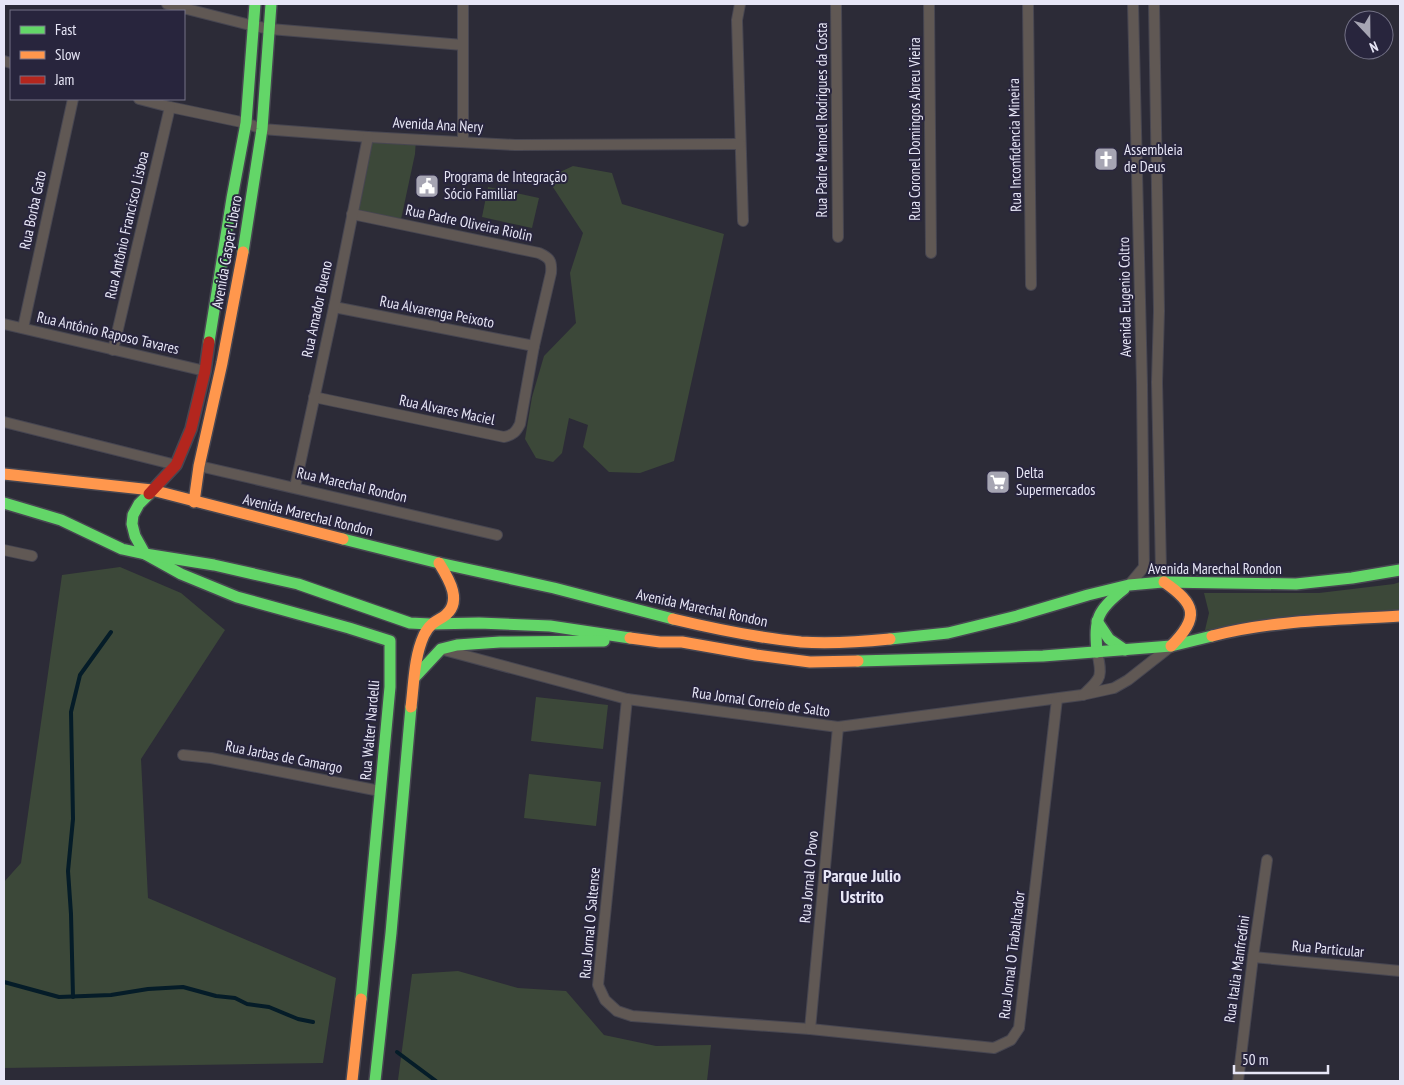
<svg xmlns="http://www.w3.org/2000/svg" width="1404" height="1085" viewBox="0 0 1404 1085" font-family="'PT Sans Narrow',sans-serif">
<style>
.green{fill:#3c4839}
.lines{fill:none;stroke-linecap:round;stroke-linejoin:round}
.stream{stroke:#051c28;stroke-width:4}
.street-casing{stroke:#474651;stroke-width:12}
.fast-casing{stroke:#474651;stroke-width:14}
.slow-casing{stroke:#474651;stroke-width:14}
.jam-casing{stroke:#474651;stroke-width:14}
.street{stroke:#605854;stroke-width:10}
.fast{stroke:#63d668;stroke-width:11}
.slow{stroke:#ff974d;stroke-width:11}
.jam{stroke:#b3261e;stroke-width:11}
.labels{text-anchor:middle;stroke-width:4;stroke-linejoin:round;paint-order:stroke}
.street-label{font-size:15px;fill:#e7e6f6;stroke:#28253d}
.poi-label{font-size:15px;fill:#e7e6f6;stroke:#28253d;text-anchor:start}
.quarter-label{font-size:18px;font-weight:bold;fill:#e7e6f6;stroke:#28253d}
</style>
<rect width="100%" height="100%" fill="#2c2b37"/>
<!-- green -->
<g class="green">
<path d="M368,137L416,139L415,154L400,224L352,214Z"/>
<path d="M573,166L612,173L622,204L724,234L674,461L640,473L609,472L583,447L588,425L569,418L562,453L553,462L536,458L525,439L532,397L544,356L576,323L570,273L583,233L547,178Z"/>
<path d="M488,187L539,198L532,228L482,217Z"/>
<path d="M120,567L181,593L225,630L141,759L148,898L336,978L323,1063L4,1068V882L21,863L62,575Z"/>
<path d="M1400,582V612L1205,630L1209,613L1204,593H1319L1394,584Z"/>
<path d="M536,697L608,705L603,749L531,741Z"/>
<path d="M529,774L601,782L596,826L524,818Z"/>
<path d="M458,971L518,988L566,991L604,1035L656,1046L711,1045L707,1081H399L398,1080L412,974Z"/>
</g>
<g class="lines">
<!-- stream -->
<g class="stream">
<path d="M4,982L59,997L111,995L148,989L183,987L216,996L235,998L247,1004L269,1007L298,1019L313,1022"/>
<path d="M73,997L71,914L68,871L73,819L71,712L80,675L111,632"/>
<path d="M397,1052L436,1081"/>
</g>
<!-- street casing -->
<g class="street-casing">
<g id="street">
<path d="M167,4L254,26L270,29L463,45"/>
<path d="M740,4L737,20L743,221"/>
<path d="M836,4L838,237"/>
<path d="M929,4L931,253"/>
<path d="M1028,4L1031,285"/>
<path d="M1154,4L1159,311L1157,382L1161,570L1163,582"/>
<path d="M4,61L11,63"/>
<path d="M139,99L170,107L246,123L262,129L368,137L515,145L740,144"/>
<path d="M463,142V4"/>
<path d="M334,307L534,346"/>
<path d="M4,324L205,371"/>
<path d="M23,328L73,99"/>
<path d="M113,350L170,107"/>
<path d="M314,397L504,437C513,435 516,432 520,424L534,346L551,273C552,261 550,258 539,253L352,214"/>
<path d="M4,422L176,465"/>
<path d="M199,466L497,535"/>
<path d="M295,487L334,307L368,137"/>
<path d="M4,550L32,556"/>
<path d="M1129,585L1144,567L1142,384L1133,4"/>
<path d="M444,650L627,699L838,727L1082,695L1114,688L1128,680L1170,647"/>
<path d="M1083,695C1101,678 1103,678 1097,652"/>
<path d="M627,699L598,985L605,1000L617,1011L632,1016L810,1029L994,1048L1011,1040L1019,1028L1057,699"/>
<path d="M183,755L211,758L380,791"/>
<path d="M1253,957L1400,971"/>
<path d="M810,1029L838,727"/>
<path d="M1238,1081L1253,957L1267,860"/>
</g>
</g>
<!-- fast casing -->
<g class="fast-casing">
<g id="fast">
<path d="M243,252L262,129L271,4"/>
<path d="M209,342L232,198L246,123L255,4"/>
<path d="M149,494L139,504L133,515L132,524L135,536L145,554L181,574L237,597L349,628L390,641V687L361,999"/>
<path d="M4,503L61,520L122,549L145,554L214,565L298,584L410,623L430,624L479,623L550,626L630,638"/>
<path d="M343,539L439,563L554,588L673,619"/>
<path d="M1097,621L1109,639L1125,650"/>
<path d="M890,639L948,633L1017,616L1088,595L1129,585L1163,582L1296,584L1352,578L1400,570"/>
<path d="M1097,652C1094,619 1097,610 1124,589"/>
<path d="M858,661L1043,656L1171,646L1212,636"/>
<path d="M415,677L441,649L457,645L500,642L604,641"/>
<path d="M375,1081L391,933L411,707"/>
</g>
</g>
<!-- slow casing -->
<g class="slow-casing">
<g id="slow">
<path d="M4,474L152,490L343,539"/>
<path d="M194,502L199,466L222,363L243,252"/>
<path d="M1164,582C1196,604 1200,617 1171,646"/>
<path d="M673,619C715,629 758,638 801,642C831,644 860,642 890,639"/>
<path d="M1212,636C1273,620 1337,620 1400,616"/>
<path d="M630,638L660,642H682L756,655L810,662L858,661"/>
<path d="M411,707C414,683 414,657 424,635C429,625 434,622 443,617C464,603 449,579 439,563"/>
<path d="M352,1081L361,999"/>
</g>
</g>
<!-- jam casing -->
<g class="jam-casing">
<path id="jam" d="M149,494L176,465L191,429L205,371L209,342"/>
</g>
<!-- street -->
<use href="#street" class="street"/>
<!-- fast -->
<use href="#fast" class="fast"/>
<!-- slow -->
<use href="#slow" class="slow"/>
<!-- jam -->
<use href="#jam" class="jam"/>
</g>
<!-- icons -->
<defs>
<g id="church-square" transform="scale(1.25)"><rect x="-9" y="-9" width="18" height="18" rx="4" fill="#a6a5b3" stroke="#28253d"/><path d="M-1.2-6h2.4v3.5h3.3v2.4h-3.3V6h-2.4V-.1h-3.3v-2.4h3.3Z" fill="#fff"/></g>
<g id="civic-square" transform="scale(1.25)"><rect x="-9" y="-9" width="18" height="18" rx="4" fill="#a6a5b3" stroke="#28253d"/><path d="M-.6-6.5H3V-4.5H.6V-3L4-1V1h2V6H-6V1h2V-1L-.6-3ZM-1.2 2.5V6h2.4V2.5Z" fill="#fff"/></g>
<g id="supermarket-square" transform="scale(1.25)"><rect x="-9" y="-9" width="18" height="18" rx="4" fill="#a6a5b3" stroke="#28253d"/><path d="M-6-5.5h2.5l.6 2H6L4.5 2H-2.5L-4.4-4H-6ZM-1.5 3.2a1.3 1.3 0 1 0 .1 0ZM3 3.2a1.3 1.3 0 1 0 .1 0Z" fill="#fff"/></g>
</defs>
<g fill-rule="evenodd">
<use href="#church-square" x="1106" y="159"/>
<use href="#civic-square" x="427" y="186"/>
<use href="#supermarket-square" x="998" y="482"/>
</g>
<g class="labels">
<!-- street labels -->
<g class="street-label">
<text transform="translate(822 120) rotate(-90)" y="5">Rua Padre Manoel Rodrigues da Costa</text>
<text transform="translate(438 125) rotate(3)" y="5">Avenida Ana Nery</text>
<text transform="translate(915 129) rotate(-90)" y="5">Rua Coronel Domingos Abreu Vieira</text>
<text transform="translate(1015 145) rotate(-91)" y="5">Rua Inconfidencia Mineira</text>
<text transform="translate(33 210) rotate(-78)" y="5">Rua Borba Gato</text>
<text transform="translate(469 223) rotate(12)" y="5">Rua Padre Oliveira Riolin</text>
<text transform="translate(127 225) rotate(-77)" y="5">Rua Antônio Francisco Lisboa</text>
<text transform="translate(227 252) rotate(-80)" y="5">Avenida Casper Libero</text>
<text transform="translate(1125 297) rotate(-91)" y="5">Avenida Eugenio Coltro</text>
<text transform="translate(317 309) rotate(-78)" y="5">Rua Amador Bueno</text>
<text transform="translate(437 312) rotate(11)" y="5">Rua Alvarenga Peixoto</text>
<text transform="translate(108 333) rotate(13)" y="5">Rua Antônio Raposo Tavares</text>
<text transform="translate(447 410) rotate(12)" y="5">Rua Alvares Maciel</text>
<text transform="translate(352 485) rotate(13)" y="5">Rua Marechal Rondon</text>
<text transform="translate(308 515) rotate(14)" y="5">Avenida Marechal Rondon</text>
<text x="1215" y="574">Avenida Marechal Rondon</text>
<text transform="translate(702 608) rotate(12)" y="5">Avenida Marechal Rondon</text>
<text transform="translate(761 702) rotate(8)" y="5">Rua Jornal Correio de Salto</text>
<text transform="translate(370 730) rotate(-85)" y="5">Rua Walter Nardelli</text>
<text transform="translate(284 757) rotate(11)" y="5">Rua Jarbas de Camargo</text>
<text transform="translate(809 877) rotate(-85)" y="5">Rua Jornal O Povo</text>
<text transform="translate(590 923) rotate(-85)" y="5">Rua Jornal O Saltense</text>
<text transform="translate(1328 949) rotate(5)" y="5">Rua Particular</text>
<text transform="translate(1012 955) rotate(-83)" y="5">Rua Jornal O Trabalhador</text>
<text transform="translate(1237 969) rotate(-82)" y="5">Rua Italia Manfredini</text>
</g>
<!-- poi labels -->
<g class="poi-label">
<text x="1124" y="155">Assembleia<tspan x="1124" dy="17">de Deus</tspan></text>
<text x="444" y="182">Programa de Integração<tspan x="444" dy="17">Sócio Familiar</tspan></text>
<text x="1016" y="478">Delta<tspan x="1016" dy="17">Supermercados</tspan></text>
</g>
<!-- quarter labels -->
<g class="quarter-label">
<text x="862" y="882">Parque Julio<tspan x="862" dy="21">Ustrito</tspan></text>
</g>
</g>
<!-- border -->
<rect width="1404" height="1085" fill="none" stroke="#e7e6f6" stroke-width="10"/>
<!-- legend -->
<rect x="10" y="10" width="175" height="90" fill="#28253d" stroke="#747287"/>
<rect x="20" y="26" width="25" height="8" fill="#63d668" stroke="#747287"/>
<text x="55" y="35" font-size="15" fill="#e7e6f6">Fast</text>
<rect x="20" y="51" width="25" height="8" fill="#ff974d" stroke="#747287"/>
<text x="55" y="60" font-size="15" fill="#e7e6f6">Slow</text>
<rect x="20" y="76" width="25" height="8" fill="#b3261e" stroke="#747287"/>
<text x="55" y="85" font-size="15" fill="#e7e6f6">Jam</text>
<!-- north arrow -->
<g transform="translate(1369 35) rotate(158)"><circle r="24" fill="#28253d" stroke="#747287"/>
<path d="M0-4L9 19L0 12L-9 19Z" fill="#a6a5b3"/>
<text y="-8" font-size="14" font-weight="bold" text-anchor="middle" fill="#e7e6f6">N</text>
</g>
<!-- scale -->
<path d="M1234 1065v8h94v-8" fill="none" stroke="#e7e6f6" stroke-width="2.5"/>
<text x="1242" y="1065" font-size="15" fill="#e7e6f6" stroke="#28253d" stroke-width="4" paint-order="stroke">50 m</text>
</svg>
